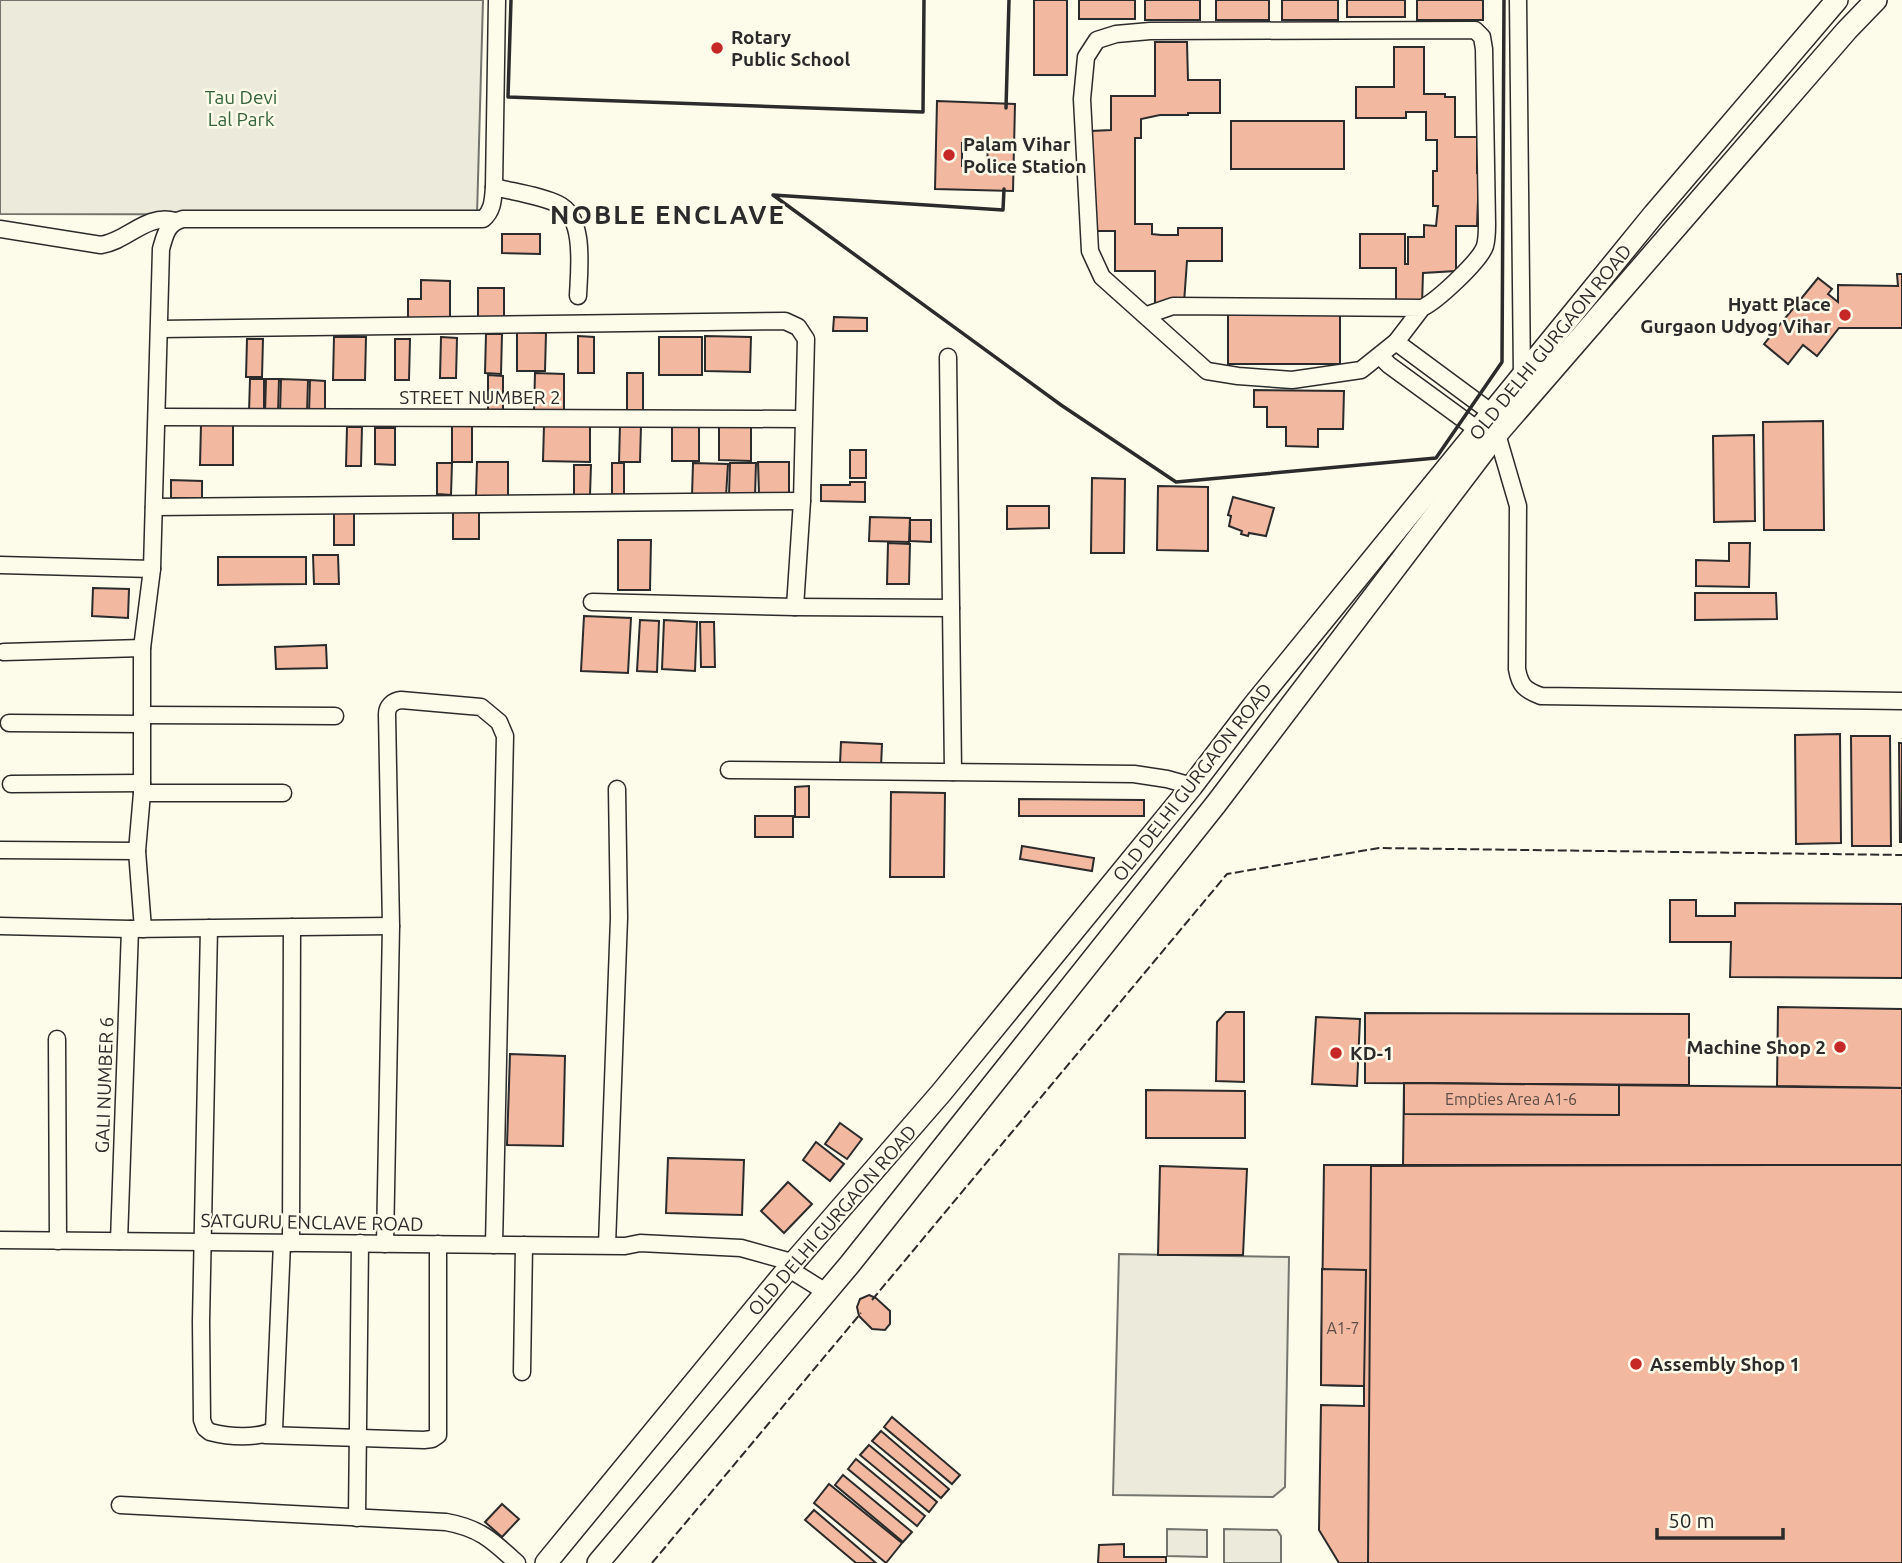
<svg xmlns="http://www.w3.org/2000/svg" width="1902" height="1563" viewBox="0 0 1902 1563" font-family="Ubuntu,sans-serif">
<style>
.green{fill:#ecebdb;stroke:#74746e;stroke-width:2}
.building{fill:#f2b8a0;stroke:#2b2b2b;stroke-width:2;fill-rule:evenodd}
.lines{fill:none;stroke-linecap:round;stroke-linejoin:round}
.street-casing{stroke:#2b2b2b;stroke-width:19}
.secondary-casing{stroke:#2b2b2b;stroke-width:24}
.street{stroke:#fdfbea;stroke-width:16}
.secondary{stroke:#fdfbea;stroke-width:21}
.fence{stroke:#2b2b2b;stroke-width:2;stroke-dasharray:9 3.5;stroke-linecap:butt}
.wall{stroke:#2b2b2b;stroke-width:3.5}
.poi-dot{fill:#c62828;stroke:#fdfbea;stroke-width:2.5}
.labels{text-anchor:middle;stroke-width:5;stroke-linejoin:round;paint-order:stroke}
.number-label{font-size:16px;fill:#5d4e48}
.poi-label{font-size:19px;font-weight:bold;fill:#2b2b2b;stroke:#fdfbea;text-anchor:start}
.park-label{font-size:19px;fill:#34623c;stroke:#fdfbea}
.street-label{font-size:19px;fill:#2b2b2b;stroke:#fdfbea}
.district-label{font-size:26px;font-weight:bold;letter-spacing:2px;fill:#2b2b2b;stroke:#fdfbea}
</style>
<rect width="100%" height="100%" fill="#fdfbea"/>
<!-- green -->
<g class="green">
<path d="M0,0H483L477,215L0,214Z"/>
<path d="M1119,1254L1289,1257L1285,1487L1273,1497L1113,1495Z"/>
<path d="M1167,1529L1207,1530V1557L1167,1556Z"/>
<path d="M1224,1529L1277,1530L1281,1536V1563H1224Z"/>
</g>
<!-- building -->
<g class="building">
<rect x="1034" y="0" width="33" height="75"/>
<rect x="1079" y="0" width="56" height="19"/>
<rect x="1145" y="0" width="55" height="20"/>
<rect x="1216" y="0" width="53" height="20"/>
<rect x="1282" y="0" width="56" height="20"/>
<rect x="1347" y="0" width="58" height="17"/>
<rect x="1417" y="0" width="66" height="20"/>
<path d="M1155,42H1187L1188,80H1220V113H1188V115H1160L1141,119V138H1135V224H1152V234L1161,235H1178V228H1222V261H1187L1184,303H1155V271H1115V231H1092L1091,131L1111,130V96H1155Z"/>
<path d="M1394,47H1424V94H1445V97H1455V137H1477V173H1479L1477,226H1456V271L1423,273L1422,305H1396V268H1360V234H1405V264H1408V237H1424V225L1436,226L1438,206H1433V171H1437V140H1426V112H1406V118H1356V87H1394Z"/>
<path d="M937,101L1015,104L1013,191L935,189ZM962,143H988L987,167L962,166Z"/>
<rect x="1231" y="121" width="113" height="48"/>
<path d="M502,234H540V254L502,253Z"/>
<path d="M1897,274H1902V328H1839L1817,356L1803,345L1788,364L1764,344L1818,278L1832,289L1828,294L1838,302V285L1898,286Z"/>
<path d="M421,280L450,281V321L408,320V299H421Z"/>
<rect x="478" y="288" width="26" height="30"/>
<rect x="1228" y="313" width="112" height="51"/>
<path d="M834,317L867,318V331H833Z"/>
<path d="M517,332L546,333L545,371H517Z"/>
<path d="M486,334H502L501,374L485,373Z"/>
<path d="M578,336L594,337V373H578Z"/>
<path d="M705,336L751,337L750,372L705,371Z"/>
<path d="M334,337H366L365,380H333Z"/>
<path d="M441,337L457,338L456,378H440Z"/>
<rect x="659" y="337" width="43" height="38"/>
<path d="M247,339H263L262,377H246Z"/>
<path d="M395,339H410L409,380H395Z"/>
<path d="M535,373L564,374V412L534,411Z"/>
<rect x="627" y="373" width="16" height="38"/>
<path d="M488,375L503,376V413H488Z"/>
<path d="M250,379H264V413L249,412Z"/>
<path d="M266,379H279L278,414L265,413Z"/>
<path d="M281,379L308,380L307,414H280Z"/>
<path d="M310,380L325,381V414L309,413Z"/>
<path d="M1254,390L1344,391L1343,429H1318V447L1286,446V427H1267V407H1254Z"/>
<path d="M1823,421L1824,530H1764L1763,422Z"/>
<path d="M672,423L699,424V461H672Z"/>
<path d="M719,424L751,425V461L719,460Z"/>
<path d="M201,425H233V465H200Z"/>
<path d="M544,425H590V462L543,461Z"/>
<path d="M620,425H641L640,462H619Z"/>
<rect x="452" y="426" width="20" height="36"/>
<path d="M347,427H362L361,466H346Z"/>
<path d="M375,428H395V465L375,464Z"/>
<path d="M1754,435L1755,521L1714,522L1713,436Z"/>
<rect x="850" y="450" width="16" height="28"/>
<path d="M477,462H508V497L476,496Z"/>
<path d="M758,462H789V494H759Z"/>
<path d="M437,463H452L451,495L437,494Z"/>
<path d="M612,463H624V495L612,494Z"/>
<path d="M693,463L728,464L726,496H692Z"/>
<path d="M730,463H756L755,496L729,495Z"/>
<path d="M574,465H591L590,495H574Z"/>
<path d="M1092,478L1125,479L1124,553H1091Z"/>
<path d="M171,480L202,481V498H171Z"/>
<path d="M850,482H865V502L821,501V485H850Z"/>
<path d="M1158,486L1208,487V551L1157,550Z"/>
<path d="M1233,497L1274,508L1266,536L1249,533L1248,536L1241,534L1242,531L1229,526L1231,516L1228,515Z"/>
<path d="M1007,506H1049V528L1007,529Z"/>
<path d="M453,509L479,510V539H453Z"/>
<rect x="334" y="511" width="20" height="34"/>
<path d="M870,517L910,518L909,542L869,541Z"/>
<path d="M910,520H931V542L910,541Z"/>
<path d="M618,540H651L650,590H618Z"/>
<path d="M888,543L910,544L909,584H887Z"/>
<path d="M1729,543H1750L1749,587L1696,586V560L1729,561Z"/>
<path d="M313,555H338L339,584H314Z"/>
<path d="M218,557H306V584L218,585Z"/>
<path d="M93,588L129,589L128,618L92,616Z"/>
<path d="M1695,593H1776L1777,619L1695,620Z"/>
<path d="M584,616L631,618L628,673L581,671Z"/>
<path d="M640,620L659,621L657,672L637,671Z"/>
<path d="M664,620L697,622L695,671L662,669Z"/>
<path d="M700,622H714L715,667H701Z"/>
<path d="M326,645L327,668L276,669L275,647Z"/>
<path d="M1840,734L1841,843L1796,844L1795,735Z"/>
<path d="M1851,736H1890L1891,846H1852Z"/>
<path d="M841,742L882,744L881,767L840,764Z"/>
<path d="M1899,743H1902V842H1900Z"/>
<path d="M809,786V817H795V787Z"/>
<path d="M891,792L945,793L944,877H890Z"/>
<path d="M1019,799L1144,800V816H1019Z"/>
<rect x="755" y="816" width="38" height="21"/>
<path d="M1022,846L1094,858L1092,871L1020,859Z"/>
<path d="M1670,900H1696V916H1735V903L1902,904V978L1730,977L1731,942H1670Z"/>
<path d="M1778,1007L1902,1009V1088L1777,1086Z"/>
<path d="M1226,1012H1244V1082L1216,1081L1217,1022Z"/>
<path d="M1365,1013L1689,1014V1085L1365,1083Z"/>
<path d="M1316,1017L1360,1019L1357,1086L1312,1084Z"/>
<path d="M510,1054L565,1056L563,1146L507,1145Z"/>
<path d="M1404,1083L1902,1088V1165L1403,1166Z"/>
<path d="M1404,1083L1619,1085V1115L1404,1114Z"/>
<path d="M1146,1090L1245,1091V1138H1146Z"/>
<path d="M840,1123L862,1139L847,1159L825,1144Z"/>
<path d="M816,1142L844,1164L830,1181L803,1160Z"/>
<path d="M668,1158L744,1160L742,1215L666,1213Z"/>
<path d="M1324,1165H1902V1563H1339L1319,1530L1321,1405L1364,1406V1386L1321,1385Z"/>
<path d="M1777,1165H1902V1563H1368L1371,1166Z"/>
<path d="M1160,1166L1247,1169L1243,1255H1158Z"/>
<path d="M788,1182L812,1204L784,1233L761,1211Z"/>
<path d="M1322,1269L1366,1270L1364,1386L1321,1385Z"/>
<path d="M869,1295L876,1298L890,1311V1324L885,1330L872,1329L859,1316L857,1307L860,1299Z"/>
<path d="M892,1417L960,1475L952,1484L884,1427Z"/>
<path d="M881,1431L949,1489L941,1498L872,1441Z"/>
<path d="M869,1445L937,1502L929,1512L860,1455Z"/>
<path d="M856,1459L925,1516L917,1526L848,1469Z"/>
<path d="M843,1475L912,1532L903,1542L835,1485Z"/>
<path d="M829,1484L902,1543L886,1563L814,1503Z"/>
<path d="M502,1504L519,1519L502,1537L485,1522Z"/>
<path d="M814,1510L876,1563H856L805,1520Z"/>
<path d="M1124,1544V1557H1166V1563H1098L1099,1545Z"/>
</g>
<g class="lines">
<!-- street casing -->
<g class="street-casing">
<g id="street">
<path d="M1518,0L1522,378"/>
<path d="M494,187C514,192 539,195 558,204C586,217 579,270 578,296"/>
<path d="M0,229L101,245C128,241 146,213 175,221"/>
<path d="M1147,315L1173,306L1422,308C1437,301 1480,261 1485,246C1487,239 1487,231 1487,224L1484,49L1482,37L1475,30L1150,31L1116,34L1097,40L1086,57L1082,99L1090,251L1102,277L1207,371L1238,376L1292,380L1361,370L1396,342L1422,308"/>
<path d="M160,329L785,321L798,327L806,339L802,501L795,607"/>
<path d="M1396,342L1492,413"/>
<path d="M1380,356L1389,365L1478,430"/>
<path d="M948,357L953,772"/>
<path d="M158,417L803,419"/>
<path d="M1497,434L1518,506L1517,669C1520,686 1525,690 1541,696L1902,701"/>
<path d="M154,507L802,501"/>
<path d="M0,565L152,569"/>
<path d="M592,602L795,607L951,608"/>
<path d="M4,652L142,648"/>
<path d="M142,715L335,716"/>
<path d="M9,723L142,724"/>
<path d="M729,770L1134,774L1167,779L1192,786"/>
<path d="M11,784L142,783"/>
<path d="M142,793H283"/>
<path d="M0,850L137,851"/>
<path d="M0,926L130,929L391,926"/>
<path d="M209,928L201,1322L202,1420L205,1428L210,1432C229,1437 257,1439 274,1430L282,1243"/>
<path d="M143,929L137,851L142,793V648L152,569L161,249C165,235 167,223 183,219H483C493,211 493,199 494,187L497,0"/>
<path d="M57,1039L58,1241"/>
<path d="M0,1240L625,1246L640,1243L741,1248L795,1263"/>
<path d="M119,1241L130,929"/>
<path d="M291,1243L292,927"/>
<path d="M385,1244L391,926L387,714C387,706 393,701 401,700L481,707L499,722L505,736L494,1245"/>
<path d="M607,1245L619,918L617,789"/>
<path d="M789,1269L826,1292"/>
<path d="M522,1372L524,1245"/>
<path d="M265,1435L424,1440L432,1439L438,1435V1244"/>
<path d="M120,1505L446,1522C480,1528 493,1541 517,1563"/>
<path d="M357,1518L360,1243"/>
</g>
</g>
<!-- secondary casing -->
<g class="secondary-casing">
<g id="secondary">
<path d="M546,1563L782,1276L941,1093L1192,786L1253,706L1654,214L1837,0"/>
<path d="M598,1563L850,1264L1216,804L1497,434L1847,30L1876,0"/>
</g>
</g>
<!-- street -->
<use href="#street" class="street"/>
<!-- secondary -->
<use href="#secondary" class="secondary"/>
<!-- fence -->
<g class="fence">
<path d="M872,1300L1227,874L1379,848L1902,855"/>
<path d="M652,1563L861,1313"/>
</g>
<!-- wall -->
<g class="wall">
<path d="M511,0L508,97L923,112L924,0"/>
<path d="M1006,108L1009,0"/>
<path d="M1004,189L1003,210L773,195L1061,405L1176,482L1436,458L1502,362L1504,0"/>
</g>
</g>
<!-- markers -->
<g class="poi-dot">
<circle cx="717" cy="48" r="7"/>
<circle cx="949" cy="155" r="7"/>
<circle cx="1845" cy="315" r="7"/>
<circle cx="1840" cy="1047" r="7"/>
<circle cx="1336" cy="1053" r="7"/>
<circle cx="1636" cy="1364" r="7"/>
</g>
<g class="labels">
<!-- number labels -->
<g class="number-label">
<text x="1511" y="1105">Empties Area A1-6</text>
<text x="1343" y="1334">A1-7</text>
</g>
<!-- poi labels -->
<g class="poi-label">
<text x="731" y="44">Rotary<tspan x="731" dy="22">Public School</tspan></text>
<text x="963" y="151">Palam Vihar<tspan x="963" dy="22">Police Station</tspan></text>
<text x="1831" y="311" text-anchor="end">Hyatt Place<tspan x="1831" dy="22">Gurgaon Udyog Vihar</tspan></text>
<text x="1826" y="1054" text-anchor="end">Machine Shop 2</text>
<text x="1350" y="1060">KD-1</text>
<text x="1650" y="1371">Assembly Shop 1</text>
</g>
<!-- park labels -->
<g class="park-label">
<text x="241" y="104">Tau Devi<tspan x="241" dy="22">Lal Park</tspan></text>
</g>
<!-- street labels -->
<g class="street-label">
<text transform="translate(1550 342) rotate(-51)" y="7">OLD DELHI GURGAON ROAD</text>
<text x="480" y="404">STREET NUMBER 2</text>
<text transform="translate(1192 782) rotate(-52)" y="7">OLD DELHI GURGAON ROAD</text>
<text transform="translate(104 1085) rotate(-88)" y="7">GALI NUMBER 6</text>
<text transform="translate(832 1220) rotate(-49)" y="7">OLD DELHI GURGAON ROAD</text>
<text transform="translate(312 1222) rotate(1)" y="7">SATGURU ENCLAVE ROAD</text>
</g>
<!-- district labels -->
<g class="district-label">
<text x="668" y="224">NOBLE ENCLAVE</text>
</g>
</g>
<!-- scale -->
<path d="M1657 1528v10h126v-10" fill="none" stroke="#2b2b2b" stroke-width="3.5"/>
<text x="1668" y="1528" font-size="21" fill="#2b2b2b" stroke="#fdfbea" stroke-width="5" paint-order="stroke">50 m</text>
</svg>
